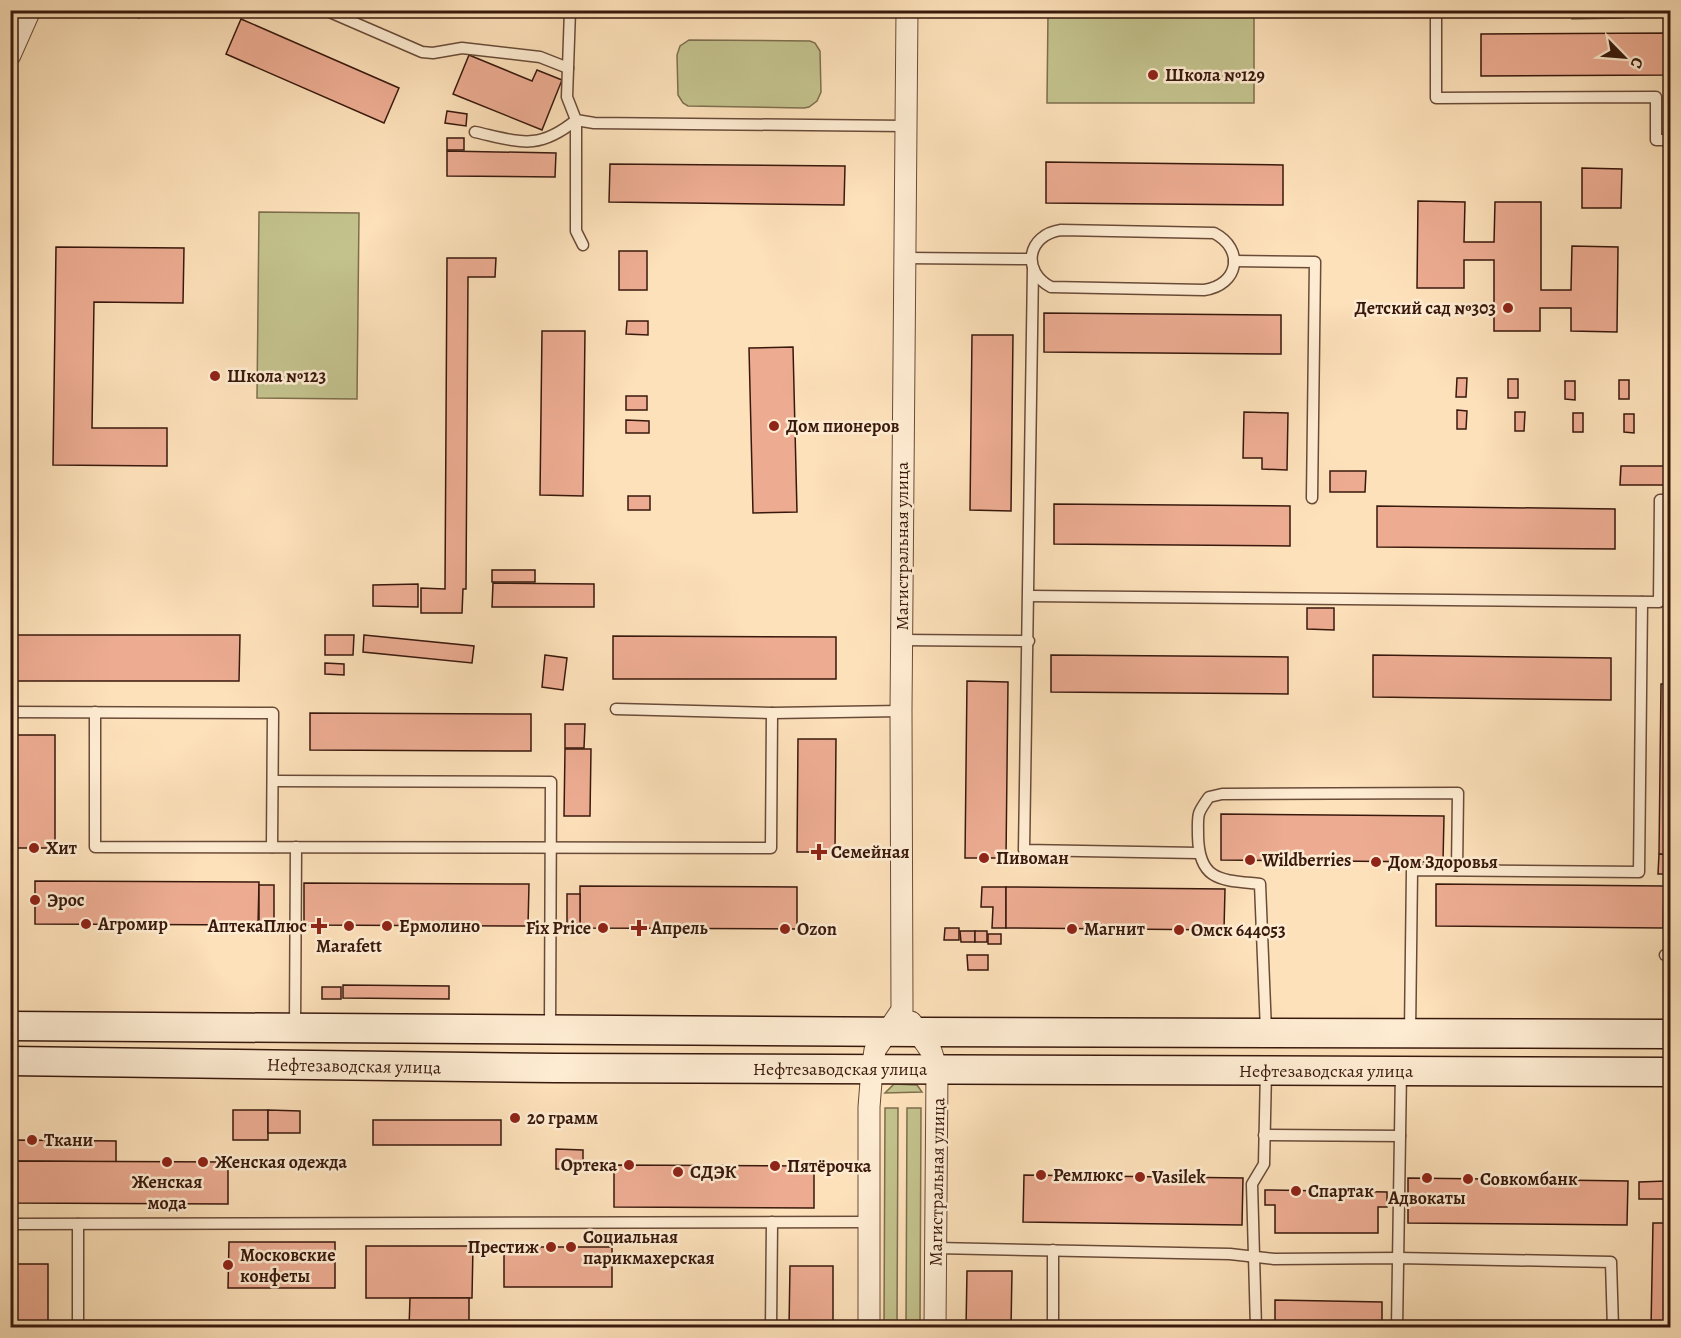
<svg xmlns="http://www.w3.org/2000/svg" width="1681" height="1338" viewBox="0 0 1681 1338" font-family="Alegreya,serif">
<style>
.green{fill:#c3c28d;stroke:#7e6e4d;stroke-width:1.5}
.building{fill:#edac92;stroke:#39190d;stroke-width:1.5}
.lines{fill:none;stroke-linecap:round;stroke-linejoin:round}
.lane-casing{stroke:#6a4b38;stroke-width:13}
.street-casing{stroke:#6a4b38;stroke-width:23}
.secondary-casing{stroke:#39190d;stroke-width:31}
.lane{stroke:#feecd2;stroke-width:10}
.street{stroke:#feecd2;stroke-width:21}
.secondary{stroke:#feecd2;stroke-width:28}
.poi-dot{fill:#8f2418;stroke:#feecd2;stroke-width:2}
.labels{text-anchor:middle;stroke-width:5;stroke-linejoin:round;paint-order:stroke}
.poi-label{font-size:18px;font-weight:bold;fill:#39190d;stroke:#feecd2;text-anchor:start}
.street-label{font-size:18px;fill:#39190d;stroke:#feecd2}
</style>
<rect width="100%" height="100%" fill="#fde1ba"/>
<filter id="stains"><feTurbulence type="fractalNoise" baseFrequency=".00333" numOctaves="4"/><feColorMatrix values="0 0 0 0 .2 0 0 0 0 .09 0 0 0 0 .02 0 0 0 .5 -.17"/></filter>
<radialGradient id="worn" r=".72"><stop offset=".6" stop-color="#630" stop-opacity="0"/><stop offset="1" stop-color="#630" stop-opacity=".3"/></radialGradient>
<!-- green -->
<g class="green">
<path d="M1520,11H1623V18L1572,19V12H1520Z"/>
<path d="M1048,12L1254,13V103H1047Z"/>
<path d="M689,40L810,41L815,43L820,51L821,92L817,101L809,107L804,108L688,106L683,103L678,95L677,55L680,46Z"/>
<path d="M259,212L359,213L357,399L257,398Z"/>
<path d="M894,1084L917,1085L922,1092L885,1093Z"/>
<path d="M885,1108H898L897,1327H884Z"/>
<path d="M907,1108H921L920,1327H906Z"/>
</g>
<!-- building -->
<g class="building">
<path d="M122,10H142L139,18Z"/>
<path d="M241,19L399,88L384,123L226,54Z"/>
<path d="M1670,33V75L1481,76V34Z"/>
<path d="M469,55L532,81L537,70L562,80L542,130L453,94Z"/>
<path d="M447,111L467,114L466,126L445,123Z"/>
<rect x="447" y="138" width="17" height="12"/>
<path d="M447,151L556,153L555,177L447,176Z"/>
<path d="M1046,162L1283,165V205L1046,203Z"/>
<path d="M610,164L845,166L844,205L609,202Z"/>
<path d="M1582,168L1622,169L1621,208H1582Z"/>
<path d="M1418,201L1465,202L1464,242H1494L1495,202H1541V290H1571L1572,246L1618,247L1617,332L1571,331V308H1540V331H1494V260H1464V288H1417Z"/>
<path d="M56,247L184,248L183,303L94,302L92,428H167V466L53,465Z"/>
<rect x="619" y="251" width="28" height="39"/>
<path d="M447,258H496L495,277H468L466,589H463L462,613H421V588L445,589Z"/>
<path d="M1044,313L1281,315V354L1044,352Z"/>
<path d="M627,321H648V335L626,334Z"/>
<path d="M542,331H585L583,496L540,495Z"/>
<path d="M972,335H1013L1011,511L970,510Z"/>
<path d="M793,347L797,512L753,513L749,348Z"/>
<path d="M1457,378H1467L1466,397H1456Z"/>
<rect x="1508" y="379" width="10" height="19"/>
<rect x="1619" y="380" width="10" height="19"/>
<path d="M1565,381H1575V400L1565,399Z"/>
<rect x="626" y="396" width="21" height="14"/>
<path d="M1457,410L1467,411L1466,429H1457Z"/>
<path d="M1244,412L1288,413L1287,470L1262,469V458H1243Z"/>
<path d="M1515,412H1525L1524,431H1515Z"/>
<rect x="1573" y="413" width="10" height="19"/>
<path d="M1624,414H1634V433L1624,432Z"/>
<path d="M626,420L649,421V433H626Z"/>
<path d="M1621,466H1670V485H1620Z"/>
<path d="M1330,471H1366L1365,492H1330Z"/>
<rect x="628" y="496" width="22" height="14"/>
<path d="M1054,504L1290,506V546L1054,544Z"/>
<path d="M1377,506L1615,509V549L1377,547Z"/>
<rect x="492" y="570" width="43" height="12"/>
<path d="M493,583L594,584V607H492Z"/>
<path d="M418,584V607L373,606V585Z"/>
<path d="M1307,608H1334V630L1307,629Z"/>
<path d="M15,635H240L239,681H15Z"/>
<path d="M325,635H354L353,655H325Z"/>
<path d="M364,635L474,646L472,663L363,652Z"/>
<path d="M613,636L836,637V679H613Z"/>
<path d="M545,655L567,658L563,690L542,687Z"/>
<path d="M1051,655L1288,657V694L1051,692Z"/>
<path d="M1373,655L1611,658V700L1373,697Z"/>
<path d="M325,663L344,664V675L325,674Z"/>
<path d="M967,681L1008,682L1006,858H965Z"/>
<path d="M1661,684H1670V855L1659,854Z"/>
<path d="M310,713L531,714V751L310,750Z"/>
<path d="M565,724H585L584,748H565Z"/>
<rect x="12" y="735" width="43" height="113"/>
<path d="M798,739H836L835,852H797Z"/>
<path d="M565,749H591L590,816H564Z"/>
<path d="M1221,814L1444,816L1443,862L1221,860Z"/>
<path d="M1659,854L1670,855V928H1663L1664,874H1658Z"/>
<path d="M35,881L259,882L258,925L35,924Z"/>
<path d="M304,883L529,884L528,926L304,925Z"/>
<path d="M1436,884L1664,886L1663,928L1436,926Z"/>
<rect x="259" y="885" width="15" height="37"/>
<path d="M580,886L797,887V929L580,928Z"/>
<path d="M982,887H1006V928H992L993,907H981Z"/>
<path d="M1006,887L1225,889L1224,930L1006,928Z"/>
<rect x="567" y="894" width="13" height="32"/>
<path d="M945,928H959V940H944Z"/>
<path d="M960,931H975V942H961Z"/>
<rect x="975" y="931" width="12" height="11"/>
<rect x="988" y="934" width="13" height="10"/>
<path d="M967,955H988V970H968Z"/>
<path d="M343,985L449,986V999L343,998Z"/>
<rect x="322" y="987" width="19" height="12"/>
<rect x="233" y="1110" width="35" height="30"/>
<path d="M268,1110L300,1111V1133H268Z"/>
<rect x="373" y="1120" width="128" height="25"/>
<path d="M10,1140L116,1141V1162L10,1161Z"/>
<path d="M556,1149L583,1150V1169H556Z"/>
<path d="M10,1161L228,1162V1204L10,1203Z"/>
<path d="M614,1165L814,1166V1208L614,1207Z"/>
<path d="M1024,1175L1243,1178L1242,1225L1023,1222Z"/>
<path d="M1408,1178L1628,1181L1627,1225L1408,1223Z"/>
<path d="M1667,1181H1670V1199H1639V1182Z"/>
<path d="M1265,1190L1387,1192V1207H1378V1233H1275V1205H1265Z"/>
<path d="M1653,1223H1670V1328H1651Z"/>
<path d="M229,1242H335V1288H228Z"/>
<path d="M366,1246H473L472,1298H366Z"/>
<rect x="504" y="1247" width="108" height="40"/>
<rect x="10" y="1264" width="38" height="64"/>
<path d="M790,1266H833V1328H789Z"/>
<path d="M967,1271H1012L1011,1328H966Z"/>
<path d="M410,1298H469V1328H409Z"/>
<path d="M1275,1300L1382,1302V1328H1275Z"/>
</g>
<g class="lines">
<!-- lane casing -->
<g class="lane-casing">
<g id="lane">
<path d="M325,10L422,52L433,53L462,48L540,57L568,68"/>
<path d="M570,10L567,97L576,120L594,123L906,126"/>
<path d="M1436,10V98L1656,97V140H1670"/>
<path d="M576,120V231L583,245"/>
<path d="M475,132C520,142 538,151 576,120"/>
<path d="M1061,230L1214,233C1245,249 1239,285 1204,290L1051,287C1021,271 1027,235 1061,230Z"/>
<path d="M904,258L1031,259"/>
<path d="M1234,261L1315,262L1312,498"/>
<path d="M1033,268L1024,850L1198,853"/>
<path d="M1029,596L1659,602L1660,500H1670"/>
<path d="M901,640L1029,641"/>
<path d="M616,709L772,713L901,711"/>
<path d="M10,712L273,713L272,847"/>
<path d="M95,712V847L771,848L772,713"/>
<path d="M273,781L551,782L550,1029"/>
<path d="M1665,955H1670"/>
<path d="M295,1027L296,847"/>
<path d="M1266,1031L1260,884C1222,880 1199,882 1198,836C1198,814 1196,815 1209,797L1222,794L1458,793L1457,870"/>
<path d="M1410,1033L1412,870L1639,872L1642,602"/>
<path d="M1264,1135L1400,1136"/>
<path d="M10,1224L870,1222"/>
<path d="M936,1248L1230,1254L1274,1259L1398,1258L1611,1262L1613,1328"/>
<path d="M1053,1250V1328"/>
<path d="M78,1328V1224"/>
<path d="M771,1328L772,1222"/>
<path d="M1256,1328L1252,1184L1264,1164L1266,1070"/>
<path d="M1397,1328L1401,1071"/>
</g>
</g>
<!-- street casing -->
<g class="street-casing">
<g id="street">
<path d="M10,55L30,10"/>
<path d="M911,1022L931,1051L937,1070L935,1328"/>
<path d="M869,1328V1107L872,1069L875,1050L902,1010L901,711L907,10"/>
</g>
</g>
<!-- secondary casing -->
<g class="secondary-casing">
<g id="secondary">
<path d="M10,1026L918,1032L1670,1034"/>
<path d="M10,1061L555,1068L1670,1072"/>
</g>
</g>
<!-- lane -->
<use href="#lane" class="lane"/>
<!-- street -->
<use href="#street" class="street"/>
<!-- secondary -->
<use href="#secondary" class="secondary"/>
</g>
<!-- markers -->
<g class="poi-dot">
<circle cx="1153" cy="75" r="6"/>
<circle cx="1508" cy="308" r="6"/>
<circle cx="215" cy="376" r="6"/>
<circle cx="774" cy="426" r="6"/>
<circle cx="34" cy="848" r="6"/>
<path d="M816 843h6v6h6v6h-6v6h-6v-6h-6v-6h6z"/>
<circle cx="984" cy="858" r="6"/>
<circle cx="1250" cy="860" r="6"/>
<circle cx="1376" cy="862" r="6"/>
<circle cx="35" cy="900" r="6"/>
<circle cx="86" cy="924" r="6"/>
<path d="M316 917h6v6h6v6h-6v6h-6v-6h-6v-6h6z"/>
<circle cx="349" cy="926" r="6"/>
<circle cx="387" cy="926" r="6"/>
<circle cx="603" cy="928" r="6"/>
<path d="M636 919h6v6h6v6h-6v6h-6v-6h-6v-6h6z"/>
<circle cx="785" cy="929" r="6"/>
<circle cx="1072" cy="929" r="6"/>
<circle cx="1179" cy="930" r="6"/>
<circle cx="515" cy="1118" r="6"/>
<circle cx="32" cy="1140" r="6"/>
<circle cx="167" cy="1162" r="6"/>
<circle cx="203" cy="1162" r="6"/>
<circle cx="629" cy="1165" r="6"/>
<circle cx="775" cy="1166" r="6"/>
<circle cx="678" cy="1172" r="6"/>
<circle cx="1041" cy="1175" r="6"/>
<circle cx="1140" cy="1177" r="6"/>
<circle cx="1427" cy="1178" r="6"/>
<circle cx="1468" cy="1179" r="6"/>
<circle cx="1296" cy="1191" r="6"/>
<circle cx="551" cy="1247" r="6"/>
<circle cx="571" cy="1247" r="6"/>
<circle cx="228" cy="1265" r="6"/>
</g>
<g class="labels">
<!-- poi labels -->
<g class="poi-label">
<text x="1165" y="81">Школа №129</text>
<text x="1496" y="314" text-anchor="end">Детский сад №303</text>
<text x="227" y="382">Школа №123</text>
<text x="786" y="432">Дом пионеров</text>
<text x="46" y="854">Хит</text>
<text x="831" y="858">Семейная</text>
<text x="996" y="864">Пивоман</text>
<text x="1262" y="866">Wildberries</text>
<text x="1388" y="868">Дом Здоровья</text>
<text x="47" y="906">Эрос</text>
<text x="98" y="930">Агромир</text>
<text x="307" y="932" text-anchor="end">АптекаПлюс</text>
<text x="399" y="932">Ермолино</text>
<text x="591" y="934" text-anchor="end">Fix Price</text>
<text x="651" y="934">Апрель</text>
<text x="797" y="935">Ozon</text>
<text x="1084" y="935">Магнит</text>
<text x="1191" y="936">Омск 644053</text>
<text x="349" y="952" text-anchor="middle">Marafett</text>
<text x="527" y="1124">20 грамм</text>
<text x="44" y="1146">Ткани</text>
<text x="215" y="1168">Женская одежда</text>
<text x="617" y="1171" text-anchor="end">Ортека</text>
<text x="787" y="1172">Пятёрочка</text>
<text x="690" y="1178">СДЭК</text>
<text x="1053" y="1181">Ремлюкс</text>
<text x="1152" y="1183">Vasilek</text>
<text x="1480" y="1185">Совкомбанк</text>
<text x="167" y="1188" text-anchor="middle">Женская<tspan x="167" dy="21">мода</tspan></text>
<text x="1308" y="1197">Спартак</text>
<text x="1427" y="1204" text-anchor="middle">Адвокаты</text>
<text x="583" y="1243">Социальная<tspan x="583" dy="21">парикмахерская</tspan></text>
<text x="539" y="1253" text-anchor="end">Престиж</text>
<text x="240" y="1261">Московские<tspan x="240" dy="21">конфеты</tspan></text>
</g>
<!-- street labels -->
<g class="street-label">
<text transform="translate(902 546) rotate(-90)" y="6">Магистральная улица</text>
<text transform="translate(354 1066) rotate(1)" y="6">Нефтезаводская улица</text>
<text x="840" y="1075">Нефтезаводская улица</text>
<text x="1326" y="1077">Нефтезаводская улица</text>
<text transform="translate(937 1182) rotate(-89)" y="6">Магистральная улица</text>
</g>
</g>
<!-- margin -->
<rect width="1681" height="1338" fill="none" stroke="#fde1ba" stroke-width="36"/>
<rect x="12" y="12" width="1657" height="1314" fill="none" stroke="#39190d" stroke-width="3"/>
<rect x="18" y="18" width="1645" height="1302" fill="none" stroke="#39190d" stroke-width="1.5"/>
<!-- north arrow -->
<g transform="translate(1624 57) rotate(115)" stroke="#feecd2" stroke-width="4.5" paint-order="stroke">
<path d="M0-4.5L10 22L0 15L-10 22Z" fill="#39190d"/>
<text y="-9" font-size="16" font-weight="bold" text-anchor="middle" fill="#39190d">С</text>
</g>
<rect width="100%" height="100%" filter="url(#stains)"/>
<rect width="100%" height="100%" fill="url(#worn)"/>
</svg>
